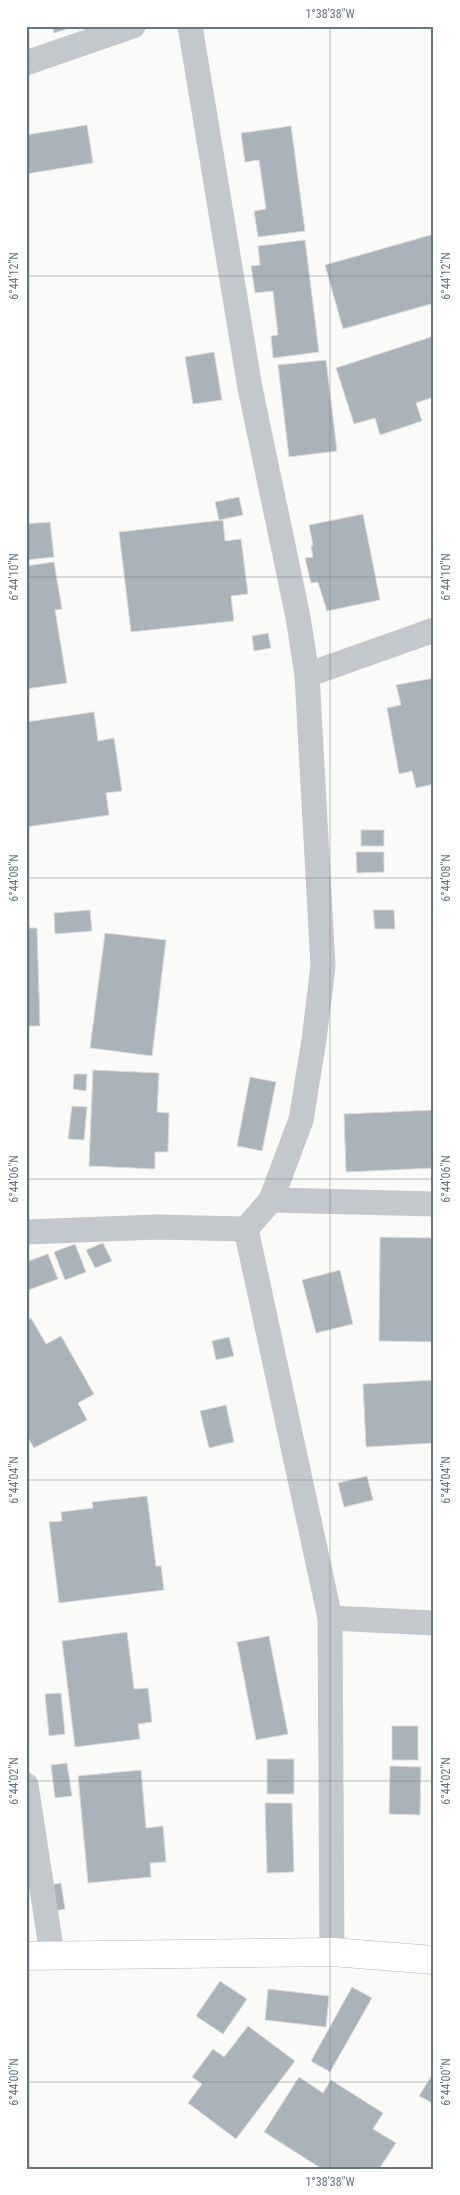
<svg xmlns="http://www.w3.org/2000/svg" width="460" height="2195" viewBox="0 0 460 2195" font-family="'Roboto Condensed',sans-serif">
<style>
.building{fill:#aab3b9;stroke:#dcdcda}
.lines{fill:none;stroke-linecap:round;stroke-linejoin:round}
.secondary-casing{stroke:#b3babf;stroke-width:29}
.street{stroke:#c3c8cc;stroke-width:25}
.secondary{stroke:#fff;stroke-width:28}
.ticks{fill:none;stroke:#657683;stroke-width:1;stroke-opacity:0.45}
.neatline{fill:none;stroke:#657683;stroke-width:2}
.ticks-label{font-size:12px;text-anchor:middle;fill:#657683}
</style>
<rect width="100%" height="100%" fill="#fafaf8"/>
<!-- building -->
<g class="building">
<path d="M52,26H77L54,33Z"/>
<path d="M87,125L93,163L26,174V135Z"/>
<path d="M291,126L305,231L258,237L254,211L266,209L259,160L245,162L241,133Z"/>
<path d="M434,234V303L343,329L325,265Z"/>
<path d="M305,240L319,352L273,358L271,336L278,335L273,291L255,293L251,266L260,265L258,246Z"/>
<path d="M434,336V397L416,403L422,421L380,435L375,418L354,424L336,368Z"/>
<path d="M214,352L222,400L193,404L185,357Z"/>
<path d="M326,360L337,451L289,457L278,365Z"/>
<path d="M239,497L243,515L219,520L215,502Z"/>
<path d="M363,514L380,600L327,611L318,582L311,583L305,558L313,557L311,546H313L309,525Z"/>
<path d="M223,520L225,541L241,539L248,594L231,596L234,621L131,632L119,532Z"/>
<path d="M50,522L54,557L26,560V524Z"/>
<path d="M54,562L62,609L55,610L67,683L26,689V566Z"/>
<path d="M268,633L271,648L254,651L252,636Z"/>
<path d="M434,678V784L416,788L412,771L399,774L387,708L401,705L396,685Z"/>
<path d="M94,712L98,741L114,738L122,791L106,793L109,815L26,827V722Z"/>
<rect x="361" y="830" width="23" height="16"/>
<path d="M356,852H384V872L357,873Z"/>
<path d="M90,910L92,931L55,934L54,913Z"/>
<path d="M373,910H394L395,929H375Z"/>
<path d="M26,928H37L40,1026H26Z"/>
<path d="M105,933L166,940L152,1056L90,1048Z"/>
<path d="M93,1070L159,1073L157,1112L169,1113L168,1152H155V1169L89,1166Z"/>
<path d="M74,1074H87L86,1091L73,1089Z"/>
<path d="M250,1077L276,1082L262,1151L237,1146Z"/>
<path d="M72,1106L87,1107L84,1140L68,1139Z"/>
<path d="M434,1110V1168L346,1172L344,1114Z"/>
<path d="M380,1237L434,1238V1342L379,1341Z"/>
<path d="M103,1243L112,1261L95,1268L86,1250Z"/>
<path d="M75,1244L86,1272L65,1280L54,1252Z"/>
<path d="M48,1254L58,1279L26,1291V1262Z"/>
<path d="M340,1270L353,1324L316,1333L302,1280Z"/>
<path d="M31,1318L46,1344L61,1336L94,1394L78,1403L87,1420L34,1448L26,1434V1321Z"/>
<path d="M229,1337L234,1356L216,1360L212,1341Z"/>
<path d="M434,1380V1443L366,1447L363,1384Z"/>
<path d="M226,1405L234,1442L209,1448L200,1411Z"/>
<path d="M367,1476L373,1500L344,1507L338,1483Z"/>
<path d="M147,1496L156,1566H161L164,1590L59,1603L49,1522L62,1521L61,1512L93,1508L92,1502Z"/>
<path d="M127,1632L134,1689L148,1688L152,1722L138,1724L140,1739L75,1747L62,1641Z"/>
<path d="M269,1636L288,1734L256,1740L237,1642Z"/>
<path d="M61,1693L65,1734L49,1736L45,1694Z"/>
<rect x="392" y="1726" width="26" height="34"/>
<rect x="267" y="1759" width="27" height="35"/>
<path d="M67,1763L72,1796L55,1798L51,1765Z"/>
<path d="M390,1766L421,1767L420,1815L389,1814Z"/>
<path d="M141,1770L146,1828L163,1826L166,1862L150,1863L151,1877L88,1883L78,1776Z"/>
<path d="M265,1803H292L294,1872L267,1873Z"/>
<path d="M61,1883L65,1909L49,1912L45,1886Z"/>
<path d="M220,1981L247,1999L223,2034L196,2016Z"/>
<path d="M352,1987L372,1998L330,2072L311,2061Z"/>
<path d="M268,1989L329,1996L326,2027L265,2020Z"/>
<path d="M248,2026L295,2061L236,2139L188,2103L202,2084L192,2077L213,2049L224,2057Z"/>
<path d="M434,2072V2104L419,2096Z"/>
<path d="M299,2077L323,2093L331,2080L383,2113L373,2129L396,2143L379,2169H322L264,2132Z"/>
</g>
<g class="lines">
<!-- secondary casing -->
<g class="secondary-casing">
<path id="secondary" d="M26,1956L332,1952L434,1960"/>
</g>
<!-- street -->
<g class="street">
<path d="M26,63L133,26"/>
<path d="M307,675L434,630"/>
<path d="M271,1200L434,1204"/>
<path d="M246,1229L330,1618L332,1952"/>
<path d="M26,1232L157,1227L246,1229L271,1200L301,1120L314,1040L323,966L307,675L298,617L250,388L190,26"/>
<path d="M330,1618L434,1623"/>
<path d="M26,1785L52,1954"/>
</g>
<!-- secondary -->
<use href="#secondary" class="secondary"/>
</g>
<!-- ticks -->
<path class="ticks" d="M29,26V2169M330,26V2169M26,276H434M26,577H434M26,878H434M26,1179H434M26,1480H434M26,1781H434M26,2082H434"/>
<!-- border -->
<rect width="460" height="2195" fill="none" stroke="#ffffff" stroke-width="55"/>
<rect x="28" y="28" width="404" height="2140" class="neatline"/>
<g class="ticks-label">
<text x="330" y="18">1°38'38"W</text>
<text transform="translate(14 276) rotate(-90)" y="4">6°44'12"N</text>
<text transform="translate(446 276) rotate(-90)" y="4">6°44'12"N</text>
<text transform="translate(14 577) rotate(-90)" y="4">6°44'10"N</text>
<text transform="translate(446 577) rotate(-90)" y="4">6°44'10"N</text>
<text transform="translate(14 878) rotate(-90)" y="4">6°44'08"N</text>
<text transform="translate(446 878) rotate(-90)" y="4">6°44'08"N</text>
<text transform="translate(14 1179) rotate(-90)" y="4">6°44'06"N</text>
<text transform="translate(446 1179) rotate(-90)" y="4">6°44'06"N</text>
<text transform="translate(14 1480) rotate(-90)" y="4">6°44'04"N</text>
<text transform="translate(446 1480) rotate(-90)" y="4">6°44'04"N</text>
<text transform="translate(14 1781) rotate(-90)" y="4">6°44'02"N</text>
<text transform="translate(446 1781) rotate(-90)" y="4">6°44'02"N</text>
<text transform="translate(14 2082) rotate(-90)" y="4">6°44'00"N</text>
<text transform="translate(446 2082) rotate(-90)" y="4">6°44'00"N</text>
<text x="330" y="2186">1°38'38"W</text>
</g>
</svg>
